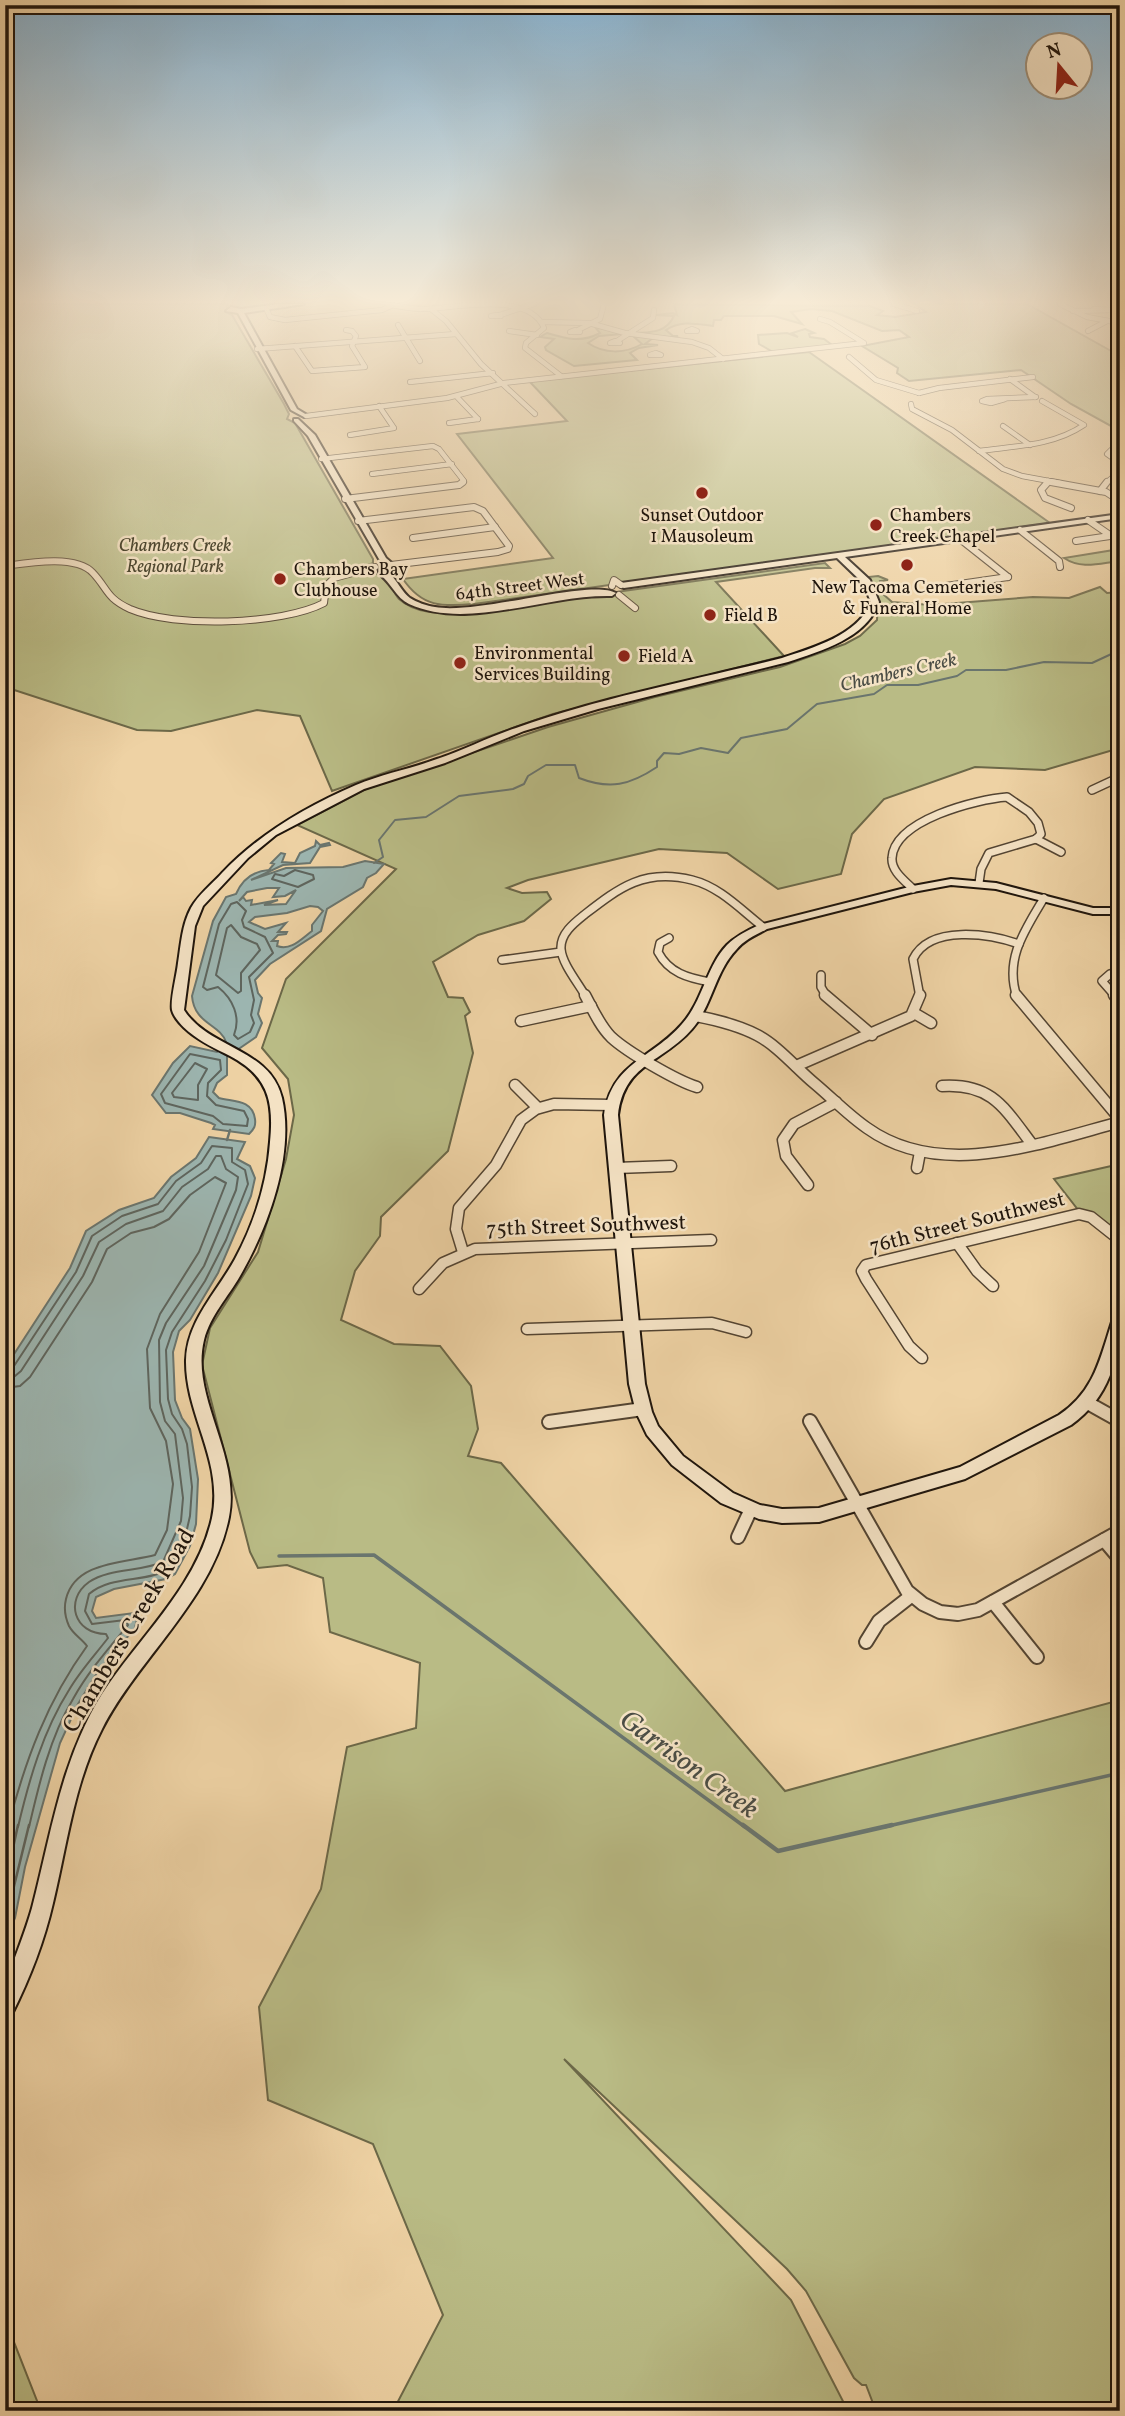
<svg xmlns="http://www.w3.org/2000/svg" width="1125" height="2416" viewBox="0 0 1125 2416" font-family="Vollkorn,serif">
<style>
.green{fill:#b9bb85;stroke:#6c6848;stroke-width:2}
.water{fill:#9cb5b0;stroke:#6a756e;stroke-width:2;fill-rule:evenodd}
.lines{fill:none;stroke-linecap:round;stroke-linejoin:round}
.shore-far1{stroke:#5e655e;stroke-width:2}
.shore{stroke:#5e655e;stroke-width:2.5}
.stream-far3{stroke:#6a756e;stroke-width:2}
.stream-far2{stroke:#6a756e;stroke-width:2.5}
.stream-far1{stroke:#6a756e;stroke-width:3.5}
.stream{stroke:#6a756e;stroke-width:4.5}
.street-far4-casing{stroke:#534432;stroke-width:6}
.street-far3-casing{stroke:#534432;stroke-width:8}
.street-far2-casing{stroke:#534432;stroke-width:10}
.street-far1-casing{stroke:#534432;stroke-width:13}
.street-casing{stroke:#534432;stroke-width:16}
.secondary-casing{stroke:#1f150c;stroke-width:4}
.street-far4{stroke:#f4e2c4;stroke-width:4.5}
.street-far3{stroke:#f4e2c4;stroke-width:6}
.street-far2{stroke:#f4e2c4;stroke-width:7}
.street-far1{stroke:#f4e2c4;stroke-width:10}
.street{stroke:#f4e2c4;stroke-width:12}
.secondary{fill:#f4e2c4;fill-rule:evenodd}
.poi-dot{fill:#8f2418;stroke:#f4e2c4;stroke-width:2.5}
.labels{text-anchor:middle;stroke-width:5;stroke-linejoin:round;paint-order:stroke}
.far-poi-label{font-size:18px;fill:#1f150c;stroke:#f4e2c4;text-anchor:start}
.far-park-label{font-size:18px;font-style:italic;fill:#4d4730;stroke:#f4e2c4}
.far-street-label{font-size:18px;fill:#1f150c;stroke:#f4e2c4}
.far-water-label{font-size:19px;font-style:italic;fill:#4b4d45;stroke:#f4e2c4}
.street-label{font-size:21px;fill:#1f150c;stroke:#f4e2c4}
.near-street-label{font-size:24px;fill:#1f150c;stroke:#f4e2c4}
.near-water-label{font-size:28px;font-style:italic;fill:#4b4d45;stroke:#f4e2c4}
</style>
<rect width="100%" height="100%" fill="#eed2a4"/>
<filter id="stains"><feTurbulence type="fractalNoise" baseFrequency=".00286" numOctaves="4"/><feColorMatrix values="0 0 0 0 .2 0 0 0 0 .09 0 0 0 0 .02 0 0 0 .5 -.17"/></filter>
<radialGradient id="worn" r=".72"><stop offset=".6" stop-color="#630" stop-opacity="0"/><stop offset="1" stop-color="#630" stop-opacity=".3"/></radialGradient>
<!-- green -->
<g class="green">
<path d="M5,304H228L226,312L232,315L284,404L289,414L287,419L295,423L373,559V563L368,565L370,572L384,576C391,582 393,593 399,599C417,615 443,613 465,613L825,563L830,568H815L716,582L784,656L553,714L332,791L300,716L257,710L171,731L137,730L5,687Z"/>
<path d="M674,304L870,306L883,311L877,315L895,317L926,312L915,304H1027L1120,356V431L1071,404L1021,370L909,381L897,373L898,368L862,346L909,337L899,330L882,331L832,311L811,309L791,312L802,324L774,316H724L721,320H714L713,326C696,324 681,320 666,330L673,336H678L674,338L636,333C651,332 666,333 674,316L656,315L673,313L677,315Z"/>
<path d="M595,327L623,334L599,336L588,343C604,354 625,354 642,344L633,336L653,338L645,344L658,345L639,348L630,353L637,360L574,366L546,350L545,347L554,339L540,337L547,333C567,339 581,343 600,333Z"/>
<path d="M805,329L814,333L809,334L810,337L824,339L832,345L773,352L759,344L758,335L787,333L798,337L792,333Z"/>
<path d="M809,352L1050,523L474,604C442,607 422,607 403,579L553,558L457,434L567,421L529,381Z"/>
<path d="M1120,549V561C1100,563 1082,570 1064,558Z"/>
<path d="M878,576L888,580L880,581L883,594L892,602L931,605L1033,597L1069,598L1100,587L1107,593L1120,592V748L1045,770L975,767L884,799L852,834L841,874L778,889L727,853L659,849L528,880L507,888L522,893L547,892L551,899L524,921L478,935L433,962L448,997L463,998L470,1012L465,1016L473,1053L448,1151L381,1217L380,1236L355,1271L341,1320L394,1344L440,1346L471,1386L478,1429L468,1456L501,1463L785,1791L1120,1700V2411H876L866,2385H862L854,2378L806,2291L787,2269L564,2059L791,2300L848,2411H393L443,2315L373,2144L268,2100L259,2007L321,1889L347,1747L416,1728L420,1663L330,1632L323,1578L287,1565L258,1568L250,1552L202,1365L210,1328L258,1252L286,1159L294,1115L288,1079L262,1048L286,979L396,869L297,825L366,789L548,727L655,697L780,667L845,644L860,636L877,620L878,602L868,577Z"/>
<path d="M1120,1164V1237L1079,1211L1054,1179Z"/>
<path d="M5,2320L10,2332L41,2411H5Z"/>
</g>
<!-- water -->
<g class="water">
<path d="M316,841L320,845L329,843L330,845L320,847L310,863L283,865L251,880L286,868L343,867L365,861L384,864L376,873L367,878L363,887L327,909L321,931L270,964L255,980L258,993L262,998L258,1014L262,1023L256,1037L227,1057V1075L217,1083L213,1092L219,1098C233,1102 252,1099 255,1119C256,1126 254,1129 249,1134L213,1129L215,1125L211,1123L180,1113H166L152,1095L173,1063L190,1046L217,1052L226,1042C220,1024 194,1024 192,996L213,921L226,897L236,894C242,880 253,871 269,870L274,864L271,863L281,853L285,854L282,862L295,863L300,853L315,846ZM267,888H279L273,897L285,896L296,890L286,904L264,905L278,900L251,905L252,900L246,901L243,897L239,901L247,892ZM310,906L318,907L323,911L312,925V931C301,939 291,951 277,946L278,941H272L278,935L286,934L287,932H278L286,923L265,929L249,922L255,917L287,913Z"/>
<path d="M209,1137L245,1142L237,1159L250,1166L255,1178L251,1196L218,1273L190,1320L179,1331L173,1352L175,1400L182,1418L190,1429L198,1479L196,1524L190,1546L175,1574L166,1579L114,1589L96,1597L92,1611L96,1618L134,1613L137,1619L135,1628L97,1673L78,1704L60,1743L25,1867L15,1918L5,1941V1368L70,1268L86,1231L119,1210L154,1198L171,1177L196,1158Z"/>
</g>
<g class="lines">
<!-- shore-far1 -->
<g class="shore-far1">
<path d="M295,870L313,875L314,879L298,887L272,879L275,874L284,876Z"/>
<path d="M237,902L246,911L242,920L244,927L265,937L273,953L249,977L254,1000L251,1015L254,1023L250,1032L238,1039L234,1035C241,1017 233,999 218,987L207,990L203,987L219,924L231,904Z"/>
<path d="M231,925L241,937L257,944L260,950L241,973V991L238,993L216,975L227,928Z"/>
<path d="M190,1054L220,1060L221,1070L208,1083L207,1096L216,1105L244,1111L248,1119L247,1126L223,1124L213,1116L165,1103L161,1094Z"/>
<path d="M195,1063L207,1069L198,1085V1100L174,1097L172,1093Z"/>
<path d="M5,1369L14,1366L76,1272L92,1236L122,1216L158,1204L176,1181L201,1163L212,1146L232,1148V1162L245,1170L248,1184L226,1240L205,1281L172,1332L166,1350L168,1399L172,1414L182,1429L187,1444L192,1487L190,1516L184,1542L168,1570C143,1583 112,1575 89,1594L85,1611L92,1624L125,1620L128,1625C108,1649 88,1672 73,1699C50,1737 39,1784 29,1827"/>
<path d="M5,1378L15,1376L21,1371L83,1276L99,1242L126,1224L163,1211L182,1187L208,1169L216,1156H221L226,1169L238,1177L236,1190L204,1266L166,1323L159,1340L160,1402L165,1421L175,1434L183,1498L181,1521L163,1562C140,1572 110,1568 89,1582C64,1600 74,1634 106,1634L108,1638C95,1655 80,1671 69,1690C43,1731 29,1780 18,1827"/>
<path d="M5,1388L20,1386L30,1377L92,1282L107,1249L131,1233L154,1227L169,1219L190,1195L215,1177L226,1183L199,1252L160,1314L147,1349L150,1408L166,1441L173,1484L167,1530L155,1555C125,1563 75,1561 66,1599C64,1607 65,1617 69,1626C73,1634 82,1639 87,1646C47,1701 25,1761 8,1827"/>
</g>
<!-- shore -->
<g class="shore">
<path d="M5,1838L8,1825"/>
<path d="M5,1885L18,1825"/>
<path d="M5,1923L29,1825"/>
</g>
<!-- stream-far3 -->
<path class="stream-far3" d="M374,863L383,857L379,840L395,820L426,817L459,796L513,789L524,784L528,776L546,765H575L579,778C610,790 630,785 657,767V761L664,753L679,754L701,748L728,753L741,738L787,729L817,704L874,694L887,685H918L957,676L966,670H1006L1044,662L1092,663L1120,650"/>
<!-- stream-far2 -->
<path class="stream-far2" d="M227,1140L230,1130"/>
<!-- stream-far1 -->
<g class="stream-far1">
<path d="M279,1556L374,1555L745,1827"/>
<path d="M884,1827L1120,1773"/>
</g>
<!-- stream -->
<path class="stream" d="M743,1825L778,1851L892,1825"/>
<!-- street-far4 casing -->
<g class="street-far4-casing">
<g id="street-far4">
<path d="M387,304C400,307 412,309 426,309C457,308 529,291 544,328L526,343L525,348L561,376"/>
<path d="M894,304L917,311"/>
<path d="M1060,304L1087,317L1120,323"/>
<path d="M266,308L270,317L285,320L382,310L391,306"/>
<path d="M432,310L446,321L481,364L535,414"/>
<path d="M1073,311L1113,310L1094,309"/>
<path d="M497,315L501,316H491Z"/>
<path d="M500,315L534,304"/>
<path d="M542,322L589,323L625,333L692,342L709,348L723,359"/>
<path d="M398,325L420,361"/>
<path d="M692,329L697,331H687Z"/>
<path d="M575,330L580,332H570Z"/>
<path d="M578,330L600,319L604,304"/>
<path d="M509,331L537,335"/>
<path d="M1088,331L1107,321"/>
<path d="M615,341L620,343H610Z"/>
<path d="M617,341L653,318L654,310"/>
<path d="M295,346L312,371L365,367L352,346L356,336L352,331L346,330"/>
<path d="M257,349L456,334"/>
<path d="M656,353L661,355H650Z"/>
<path d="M849,357L876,380L919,393"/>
<path d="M1010,379L1035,397"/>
<path d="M410,382L493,373"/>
<path d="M919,393L939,388L1033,377"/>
<path d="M457,397L478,419"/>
<path d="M1005,399L991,403L982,401L987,399L1036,397"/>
<path d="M911,404L912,409L952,430L1003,469L1022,476L1060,483"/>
<path d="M306,416L447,398L504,383L864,343L830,322L820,319"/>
<path d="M449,423L478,419"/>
<path d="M1003,426L1030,445"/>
<path d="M350,435L394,428L379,406"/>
<path d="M1120,449L1111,450L1107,454L1120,463"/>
<path d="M979,451C1015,446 1053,446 1084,425L1042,401"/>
<path d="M321,459L433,446L439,449L464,481L461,483"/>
<path d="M372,474L452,464"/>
<path d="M1046,483L1048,481"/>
<path d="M1106,483L1120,471"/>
</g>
</g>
<!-- street-far3 casing -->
<g class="street-far3-casing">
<g id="street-far3">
<path d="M1048,482L1041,490L1045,498L1071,508"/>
<path d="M1051,482L1106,492L1120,501"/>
<path d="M1100,491L1107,482"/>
<path d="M345,499L459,485L463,482"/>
<path d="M1088,520L1120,542"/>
<path d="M358,521L474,507L483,511L509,546L508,549L498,552L391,565"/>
<path d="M1020,530L1059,561L1060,567"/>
<path d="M413,538L495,527"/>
<path d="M960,539L1008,577"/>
<path d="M1076,541L1110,536"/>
<path d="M5,566C27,563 76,554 93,573C108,589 106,598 130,609C174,628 282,625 324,603L326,586L334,578L375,567"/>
<path d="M612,586L614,580L621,585"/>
<path d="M932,588L1008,577"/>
<path d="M619,595L635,608"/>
</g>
</g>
<!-- street-far2 casing -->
<g class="street-far2-casing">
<g id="street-far2">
<path d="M1092,790L1120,777"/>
<path d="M1036,839L1061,852"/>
<path d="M979,883L981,869L989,853L1036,839"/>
<path d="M913,889C905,881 891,871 892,858C894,820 977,799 1007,797L1029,812L1038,823L1041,834L1036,839"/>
<path d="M669,938L660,943L658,952C669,973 688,978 710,982"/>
<path d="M502,960L561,952"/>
<path d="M821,975V987L827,997"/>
<path d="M586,997C579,984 562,964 561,949C560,934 574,923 584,915C619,888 644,868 692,880C720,887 740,909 763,927"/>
<path d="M920,997L913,959C930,924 990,934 1019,944"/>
<path d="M1017,997C1004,959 1025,930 1044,898"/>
<path d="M1116,997L1102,981L1110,974L1120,972"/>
</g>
</g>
<!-- street-far1 casing -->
<g class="street-far1-casing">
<g id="street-far1">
<path d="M585,995C593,1010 600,1026 611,1037C627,1052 677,1081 697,1087"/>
<path d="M825,995L872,1035"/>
<path d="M1016,995L1120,1119"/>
<path d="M1114,995L1120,1002"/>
<path d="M914,1013L931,1023"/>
<path d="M696,1016C717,1020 738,1025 757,1035C778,1046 796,1068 814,1083C832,1098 848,1115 867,1128C941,1181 1041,1143 1120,1122"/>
<path d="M521,1021L591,1006"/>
<path d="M796,1066L911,1016L920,995"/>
<path d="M515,1085L538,1108"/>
<path d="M942,1086C991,1083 1004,1107 1031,1143"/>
<path d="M616,1168L671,1166"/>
<path d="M917,1168L920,1152"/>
<path d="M808,1185L786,1156L783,1140L794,1124L836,1102"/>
<path d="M957,1243L977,1271L993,1286"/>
<path d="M463,1252L456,1229L459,1208L496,1165L521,1120L536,1109L554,1104L611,1105"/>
<path d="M419,1289L443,1263L475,1249L711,1240"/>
<path d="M527,1329L712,1323L746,1332"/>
<path d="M922,1358L909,1346L866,1279L862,1271L866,1265L1079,1214L1091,1217L1120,1240"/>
</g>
</g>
<!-- street casing -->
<g class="street-casing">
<g id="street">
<path d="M1086,1402L1120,1421"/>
<path d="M810,1421L907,1591L923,1604L940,1612L958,1614L978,1610L1120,1531"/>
<path d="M549,1422L643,1409"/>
<path d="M738,1537L751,1509"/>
<path d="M1104,1540L1120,1559"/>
<path d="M993,1602L1037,1657"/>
<path d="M866,1642L879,1621L911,1596"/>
</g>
</g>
<!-- secondary casing -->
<g class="secondary-casing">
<g id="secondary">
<path d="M280,304H304L244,313L297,409L307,415L304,417L291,410L238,313L226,311L231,307L241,309Z"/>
<path d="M294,419H298L315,435L386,558L394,565L393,567H387L379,559L308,436L294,421Z"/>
<path d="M1120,514V518L845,557L870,580L879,602C867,638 821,651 788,662L598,709L524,731L445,763L364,789L276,835L248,858L203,906L195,926L184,1010C209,1049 270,1048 282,1098C295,1155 268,1227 240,1276C228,1297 210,1316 204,1340C190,1397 241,1454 229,1517C213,1599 139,1657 102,1729C74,1783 67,1845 53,1903C44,1942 30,1978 12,2014L5,2017C5,2006 3,1991 7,1980C15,1956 25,1933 32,1908C51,1835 61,1760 102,1694C139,1637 197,1586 212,1518C224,1461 185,1415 186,1360C187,1321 217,1292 235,1259C254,1224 267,1183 270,1142C274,1101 268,1076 230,1056C216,1049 201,1042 189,1032C183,1027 174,1018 172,1010C170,1000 177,974 178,963C181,944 182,925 191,908C198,895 212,884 222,873C259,834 307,806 356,785C382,774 410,769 437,759C464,750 489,737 516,728C602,697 694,680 782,658C812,648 859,635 871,602L863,583L837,558L624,588L621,587V583Z"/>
<path d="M379,570C394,570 399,590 410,598C416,602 427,606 435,607C479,615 590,578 616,593L612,596C548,594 467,631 409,604C396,598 391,582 379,574Z"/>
<path d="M951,879L996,883L1093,908H1120V914H1093L996,889L951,885L913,892L767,929C756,935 744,940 736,950C715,972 712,1006 692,1029C663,1063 624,1063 618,1115L645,1384L652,1412L658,1426L683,1456L733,1493L760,1505L782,1509L819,1508L960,1467L1059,1415C1095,1391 1100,1358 1113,1319L1115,1315L1120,1313C1120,1358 1109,1398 1071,1425L965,1479L819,1522L782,1523L759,1519L721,1503L672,1465L647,1435L636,1412L629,1384L604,1115C612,1062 652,1059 682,1024C703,1001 706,967 727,945C736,936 748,930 759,925L913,886Z"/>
</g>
</g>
<!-- street-far4 -->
<use href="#street-far4" class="street-far4"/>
<!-- street-far3 -->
<use href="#street-far3" class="street-far3"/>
<!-- street-far2 -->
<use href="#street-far2" class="street-far2"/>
<!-- street-far1 -->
<use href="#street-far1" class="street-far1"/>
<!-- street -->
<use href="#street" class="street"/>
<!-- secondary -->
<use href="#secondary" class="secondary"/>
</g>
<!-- sky -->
<linearGradient id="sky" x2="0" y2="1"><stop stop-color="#89b4d2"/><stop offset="0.47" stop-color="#f7ebd6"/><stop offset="1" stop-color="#f7ebd6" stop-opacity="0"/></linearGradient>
<rect width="1125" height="643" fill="url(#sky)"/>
<!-- markers -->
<g class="poi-dot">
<circle cx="702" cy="493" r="7"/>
<circle cx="876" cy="525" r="7"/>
<circle cx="907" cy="565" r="7"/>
<circle cx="280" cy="579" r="7"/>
<circle cx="710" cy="615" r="7"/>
<circle cx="624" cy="656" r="7"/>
<circle cx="460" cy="663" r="7"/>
</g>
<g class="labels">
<!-- far-poi labels -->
<g class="far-poi-label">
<text x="702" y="521" text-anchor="middle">Sunset Outdoor<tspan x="702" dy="21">1 Mausoleum</tspan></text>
<text x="890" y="521">Chambers<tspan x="890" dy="21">Creek Chapel</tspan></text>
<text x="294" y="575">Chambers Bay<tspan x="294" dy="21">Clubhouse</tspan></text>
<text x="907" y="593" text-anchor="middle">New Tacoma Cemeteries<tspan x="907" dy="21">&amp; Funeral Home</tspan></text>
<text x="724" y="621">Field B</text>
<text x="474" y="659">Environmental<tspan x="474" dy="21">Services Building</tspan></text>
<text x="638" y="662">Field A</text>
</g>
<!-- far-park labels -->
<g class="far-park-label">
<text x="175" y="551">Chambers Creek<tspan x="175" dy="21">Regional Park</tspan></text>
</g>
<!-- far-street labels -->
<g class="far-street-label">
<text transform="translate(520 586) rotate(-7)" y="6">64th Street West</text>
</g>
<!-- far-water labels -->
<g class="far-water-label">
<text transform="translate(898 671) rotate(-13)" y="7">Chambers Creek</text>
</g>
<!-- street labels -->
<g class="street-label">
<text transform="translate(967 1222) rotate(-14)" y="7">76th Street Southwest</text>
<text transform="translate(586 1225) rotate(-2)" y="7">75th Street Southwest</text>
</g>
<!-- near-street labels -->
<g class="near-street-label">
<text transform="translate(128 1630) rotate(-59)" y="8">Chambers Creek Road</text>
</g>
<!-- near-water labels -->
<g class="near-water-label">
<text transform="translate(690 1763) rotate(36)" y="10">Garrison Creek</text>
</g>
</g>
<!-- margin -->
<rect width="1125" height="2416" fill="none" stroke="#eed2a4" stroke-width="28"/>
<rect x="7" y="7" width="1111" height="2402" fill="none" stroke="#1f150c" stroke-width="3.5"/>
<rect x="14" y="14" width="1097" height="2388" fill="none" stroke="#1f150c" stroke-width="2"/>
<!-- north arrow -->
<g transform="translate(1059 66) rotate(342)"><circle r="33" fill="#f4e2c4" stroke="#9f907a" stroke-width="2"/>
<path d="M0-5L12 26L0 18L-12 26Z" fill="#8f2418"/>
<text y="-10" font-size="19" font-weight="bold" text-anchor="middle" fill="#1f150c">N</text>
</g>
<rect width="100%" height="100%" filter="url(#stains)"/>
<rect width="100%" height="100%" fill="url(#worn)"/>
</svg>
